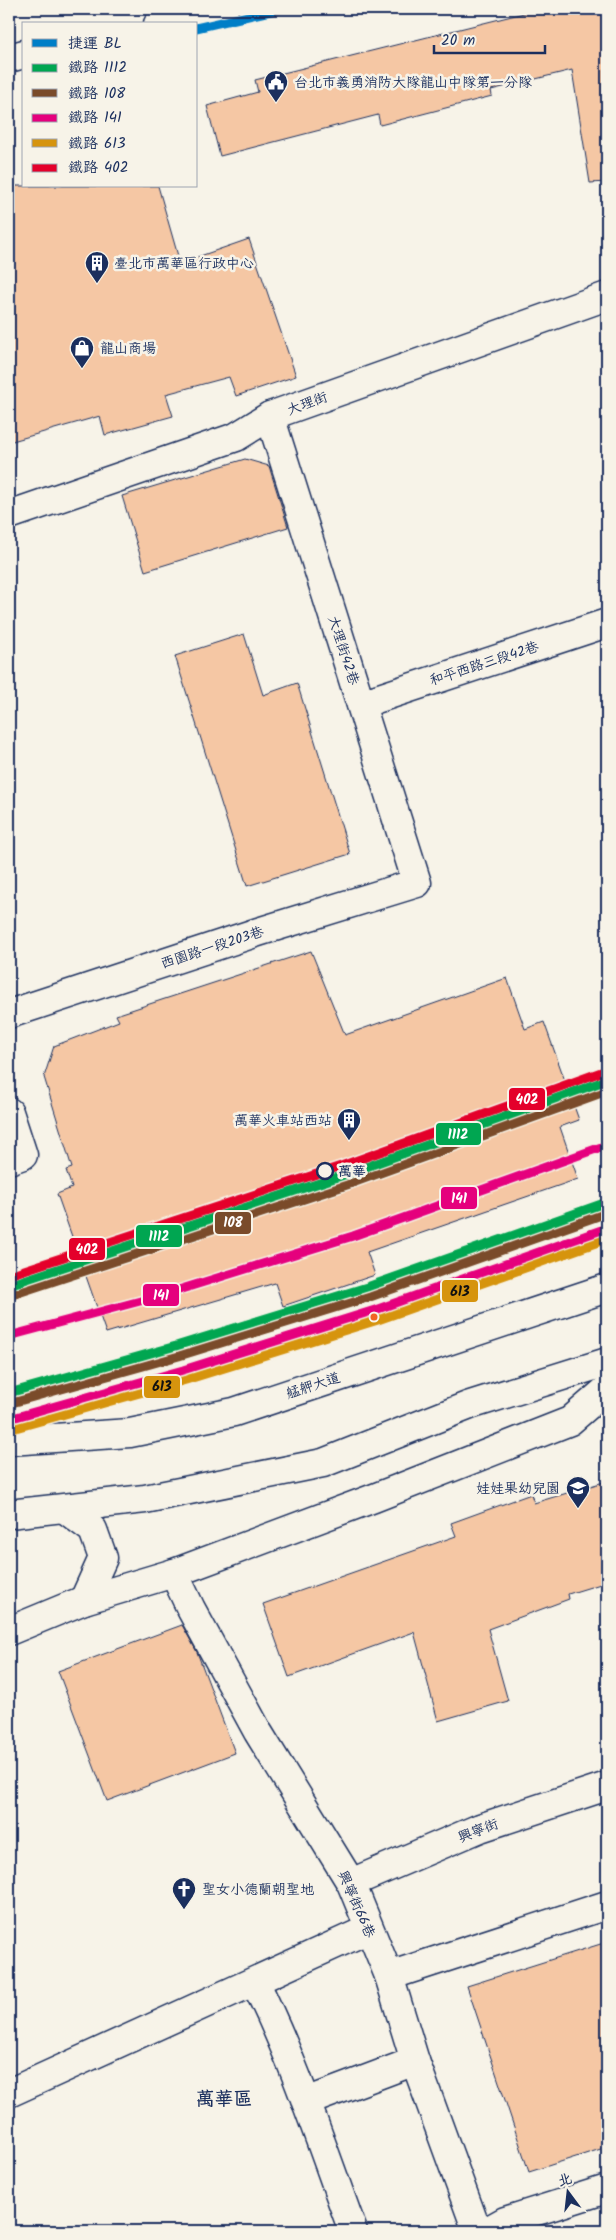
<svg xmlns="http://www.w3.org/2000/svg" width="616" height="2240" viewBox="0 0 616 2240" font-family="Kalam,'LXGW WenKai TC',sans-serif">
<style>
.building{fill:#f5c7a4;stroke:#1b2f5e}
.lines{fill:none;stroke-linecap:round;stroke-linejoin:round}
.street-casing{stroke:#1b2f5e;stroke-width:31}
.secondary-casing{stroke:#1b2f5e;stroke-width:31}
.primary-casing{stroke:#1b2f5e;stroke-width:31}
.street{stroke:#f7f3e8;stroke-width:28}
.secondary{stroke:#f7f3e8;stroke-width:28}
.primary{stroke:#f7f3e8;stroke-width:28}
.rail-1-casing{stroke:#f7f3e8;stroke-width:12}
.rail-2-casing{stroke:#f7f3e8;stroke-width:12}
.rail-3-casing{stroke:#f7f3e8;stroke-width:12}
.rail-4-casing{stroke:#f7f3e8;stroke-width:12}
.rail-5-casing{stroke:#f7f3e8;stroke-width:12}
.rail-1{stroke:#00a651;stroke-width:9}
.rail-2{stroke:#7a4b2a;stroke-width:9}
.rail-3{stroke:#e5007d;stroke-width:9}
.rail-4{stroke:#d6940e;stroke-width:9}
.rail-5{stroke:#e4002b;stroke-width:9}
.metro-1-casing{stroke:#f7f3e8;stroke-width:12}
.metro-1{stroke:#007ec7;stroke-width:9}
.stop-dot{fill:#f7f3e8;stroke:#1b2f5e;stroke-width:2.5}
.bus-dot{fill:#f26522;stroke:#f7f3e8;stroke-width:2}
.labels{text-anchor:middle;stroke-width:5;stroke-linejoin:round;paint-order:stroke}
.poi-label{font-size:14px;fill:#1b2f5e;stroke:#f7f3e8;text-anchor:start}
.street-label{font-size:14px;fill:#1b2f5e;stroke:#f7f3e8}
.stop-label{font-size:14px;font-weight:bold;fill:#1b2f5e;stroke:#f7f3e8;text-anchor:start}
.district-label{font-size:19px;font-weight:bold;fill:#1b2f5e;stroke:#f7f3e8}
.line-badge{stroke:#f7f3e8;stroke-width:2}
.badge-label{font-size:14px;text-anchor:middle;font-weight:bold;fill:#fff}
.pale-badge-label{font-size:14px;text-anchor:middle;font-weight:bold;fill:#111}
</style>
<rect width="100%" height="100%" fill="#f7f3e8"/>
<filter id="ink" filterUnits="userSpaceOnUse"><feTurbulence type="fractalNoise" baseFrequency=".02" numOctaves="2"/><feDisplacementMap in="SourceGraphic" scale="10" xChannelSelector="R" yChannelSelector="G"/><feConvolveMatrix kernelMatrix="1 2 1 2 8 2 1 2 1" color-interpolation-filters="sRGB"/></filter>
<g filter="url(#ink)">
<!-- building -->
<g class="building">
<path d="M540,9H604L607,21V182L590,183L572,70L491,90L492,96L380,125L378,115L220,156L207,106L258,92L255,80Z"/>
<path d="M9,186H158L180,263L249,239L296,376L236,396L229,377L166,394L173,416L105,435L100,416L9,442Z"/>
<path d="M245,459L269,466L288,527L145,571L122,496Z"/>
<path d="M244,634L263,695L297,683L350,854L247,886L175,656Z"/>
<path d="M311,951L345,1035L507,978L525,1029L544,1022L579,1120L560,1127L578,1179L367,1252L375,1275L283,1306L275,1283L106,1333L57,1194L72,1188L66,1170L72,1168L44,1077L54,1046L119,1021L116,1015Z"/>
<path d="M607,1481V1582L568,1594L569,1599L488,1629L508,1701L438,1721L414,1632L289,1677L263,1604L456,1536L451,1523L531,1494L534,1503Z"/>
<path d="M182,1625L197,1652L235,1753L107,1801L58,1671Z"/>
<path d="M607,1942V2147L529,2172L467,1986Z"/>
</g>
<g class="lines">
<!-- street casing -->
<g class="street-casing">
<g id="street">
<path d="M9,515L236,437L270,416L607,296"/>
<path d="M361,704L607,623"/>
<path d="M9,1014L258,932L417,883L270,416"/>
<path d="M9,1112L23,1155L9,1160"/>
<path d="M65,1509L93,1530L103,1558L84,1600"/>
<path d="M174,1573L191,1609L258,1732L351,1883L389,1976L415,2061L477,2231"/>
<path d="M9,1631L84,1600L174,1573L374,1498L570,1421L607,1389"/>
<path d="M351,1883L480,1828L607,1786"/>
<path d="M389,1976L607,1905"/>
<path d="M255,1982C295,2062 322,2147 353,2231"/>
<path d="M9,2093L369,1929"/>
<path d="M306,2102L415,2061"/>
<path d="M487,2231L505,2221L607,2189"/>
</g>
</g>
<!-- secondary casing -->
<g class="secondary-casing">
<g id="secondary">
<path d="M9,1441L130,1433L234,1412L607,1288"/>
<path d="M9,1514L145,1499L323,1463L470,1405L607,1362"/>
</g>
</g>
<!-- primary casing -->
<g class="primary-casing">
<g id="primary">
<path d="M158,24L224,9"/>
<path d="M9,58L24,54"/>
</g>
</g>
<!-- street -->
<use href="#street" class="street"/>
<!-- secondary -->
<use href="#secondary" class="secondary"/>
<!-- primary -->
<use href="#primary" class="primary"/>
<!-- rail-1 casing -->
<g class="rail-1-casing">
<g id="rail-1">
<path d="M9,1285L344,1175L607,1080"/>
<path d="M9,1393L176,1346L367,1287L607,1202"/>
</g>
</g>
<!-- rail-2 casing -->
<g class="rail-2-casing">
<g id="rail-2">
<path d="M12,1295L347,1185L607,1091"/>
<path d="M12,1403L179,1356L370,1297L607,1213"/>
</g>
</g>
<!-- rail-3 casing -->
<g class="rail-3-casing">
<g id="rail-3">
<path d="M9,1336L159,1296L353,1236L607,1145"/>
<path d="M9,1419L183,1370L375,1310L607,1228"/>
</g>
</g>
<!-- rail-4 casing -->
<g class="rail-4-casing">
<path id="rail-4" d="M12,1429L186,1380L378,1320L607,1239"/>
</g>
<!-- rail-5 casing -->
<g class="rail-5-casing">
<path id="rail-5" d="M9,1275L341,1166L604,1071"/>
</g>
<!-- rail-1 -->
<use href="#rail-1" class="rail-1"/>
<!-- rail-2 -->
<use href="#rail-2" class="rail-2"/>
<!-- rail-3 -->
<use href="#rail-3" class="rail-3"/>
<!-- rail-4 -->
<use href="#rail-4" class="rail-4"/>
<!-- rail-5 -->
<use href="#rail-5" class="rail-5"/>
<!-- metro-1 casing -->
<g class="metro-1-casing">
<path id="metro-1" d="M196,28L279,9"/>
</g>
<!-- metro-1 -->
<use href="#metro-1" class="metro-1"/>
</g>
</g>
<!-- icons -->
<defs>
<g id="civic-pin" transform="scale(1.25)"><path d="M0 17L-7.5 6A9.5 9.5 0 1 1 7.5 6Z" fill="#1b2f5e" stroke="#f7f3e8"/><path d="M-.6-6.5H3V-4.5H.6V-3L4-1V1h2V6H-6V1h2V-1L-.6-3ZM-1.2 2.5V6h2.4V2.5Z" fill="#fff"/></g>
<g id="building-pin" transform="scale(1.25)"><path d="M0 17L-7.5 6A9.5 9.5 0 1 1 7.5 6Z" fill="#1b2f5e" stroke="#f7f3e8"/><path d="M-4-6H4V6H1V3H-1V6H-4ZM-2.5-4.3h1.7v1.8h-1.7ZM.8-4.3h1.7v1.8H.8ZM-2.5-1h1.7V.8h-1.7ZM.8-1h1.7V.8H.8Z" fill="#fff"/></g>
<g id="shop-pin" transform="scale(1.25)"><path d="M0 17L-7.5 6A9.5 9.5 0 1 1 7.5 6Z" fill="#1b2f5e" stroke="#f7f3e8"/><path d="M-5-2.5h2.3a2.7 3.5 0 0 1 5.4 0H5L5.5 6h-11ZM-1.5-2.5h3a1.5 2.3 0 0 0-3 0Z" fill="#fff"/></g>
<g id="school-pin" transform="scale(1.25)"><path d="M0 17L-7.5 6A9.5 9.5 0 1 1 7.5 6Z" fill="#1b2f5e" stroke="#f7f3e8"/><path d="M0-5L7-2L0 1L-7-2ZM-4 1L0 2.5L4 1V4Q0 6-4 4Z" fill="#fff"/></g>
<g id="church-pin" transform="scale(1.25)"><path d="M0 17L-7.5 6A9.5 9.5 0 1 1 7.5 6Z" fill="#1b2f5e" stroke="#f7f3e8"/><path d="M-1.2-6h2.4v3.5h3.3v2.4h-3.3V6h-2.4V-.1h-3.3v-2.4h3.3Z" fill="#fff"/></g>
</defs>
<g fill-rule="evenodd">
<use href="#civic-pin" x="276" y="82"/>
<use href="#building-pin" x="97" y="263"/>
<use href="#shop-pin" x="82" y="348"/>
<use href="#building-pin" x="349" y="1120"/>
<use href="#school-pin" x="578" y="1488"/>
<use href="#church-pin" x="184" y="1889"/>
</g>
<!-- markers -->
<circle class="stop-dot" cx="325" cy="1171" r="8"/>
<circle class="bus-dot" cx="374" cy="1317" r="4.5"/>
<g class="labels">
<!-- poi labels -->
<g class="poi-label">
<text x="294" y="87">台北市義勇消防大隊龍山中隊第一分隊</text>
<text x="114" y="268">臺北市萬華區行政中心</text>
<text x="100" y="353">龍山商場</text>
<text x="332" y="1125" text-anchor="end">萬華火車站西站</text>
<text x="560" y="1493" text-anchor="end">娃娃果幼兒園</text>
<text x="202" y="1894">聖女小德蘭朝聖地</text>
</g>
<!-- street labels -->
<g class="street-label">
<text transform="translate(307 403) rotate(-20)" y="5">大理街</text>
<text transform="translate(344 650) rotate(72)" y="5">大理街42巷</text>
<text transform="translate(484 663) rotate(-18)" y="5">和平西路三段42巷</text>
<text transform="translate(212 947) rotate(-18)" y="5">西園路一段203巷</text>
<text transform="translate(313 1385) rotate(-18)" y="5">艋舺大道</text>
<text transform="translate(478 1830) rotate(-21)" y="5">興寧街</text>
<text transform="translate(357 1904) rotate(66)" y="5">興寧街66巷</text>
</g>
<!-- stop labels -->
<g class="stop-label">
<text x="338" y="1176">萬華</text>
</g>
<!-- district labels -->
<g class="district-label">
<text x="224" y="2105">萬華區</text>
</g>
</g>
<g class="line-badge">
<rect x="508" y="1087" width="38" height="24" rx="5" fill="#e4002b"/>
<rect x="435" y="1122" width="47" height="24" rx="5" fill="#00a651"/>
<rect x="440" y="1186" width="38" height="24" rx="5" fill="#e5007d"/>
<rect x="214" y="1211" width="38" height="24" rx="5" fill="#7a4b2a"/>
<rect x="135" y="1224" width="48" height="24" rx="5" fill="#00a651"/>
<rect x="68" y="1237" width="38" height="24" rx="5" fill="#e4002b"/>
<rect x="441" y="1279" width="38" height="24" rx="5" fill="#d6940e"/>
<rect x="142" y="1283" width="38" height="24" rx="5" fill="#e5007d"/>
<rect x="143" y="1375" width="38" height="24" rx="5" fill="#d6940e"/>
</g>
<g class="badge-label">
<text x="527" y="1104">402</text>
<text x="458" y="1139">1112</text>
<text x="459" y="1203">141</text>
<text x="233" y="1227">108</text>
<text x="159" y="1241">1112</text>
<text x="87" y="1254">402</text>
<text x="161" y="1300">141</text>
</g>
<g class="pale-badge-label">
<text x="460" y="1296">613</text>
<text x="162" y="1391">613</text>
</g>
<!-- margin -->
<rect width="616" height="2240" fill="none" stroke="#f7f3e8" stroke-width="30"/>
<rect x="15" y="15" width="586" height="2210" fill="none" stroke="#1b2f5e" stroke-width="2" filter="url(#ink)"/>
<!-- legend -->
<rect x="22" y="22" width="175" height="165" fill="#f7f3e8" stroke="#9fa5b1"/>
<rect x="32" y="39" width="25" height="8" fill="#007ec7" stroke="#9fa5b1"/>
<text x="68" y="48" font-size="15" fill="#1b2f5e">捷運 BL</text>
<rect x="32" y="64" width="25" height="8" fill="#00a651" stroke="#9fa5b1"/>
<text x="68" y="72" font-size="15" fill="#1b2f5e">鐵路 1112</text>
<rect x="32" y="89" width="25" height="8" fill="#7a4b2a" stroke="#9fa5b1"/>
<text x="68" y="98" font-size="15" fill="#1b2f5e">鐵路 108</text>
<rect x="32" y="114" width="25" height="8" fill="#e5007d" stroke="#9fa5b1"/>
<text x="68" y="122" font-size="15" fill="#1b2f5e">鐵路 141</text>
<rect x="32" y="139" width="25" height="8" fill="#d6940e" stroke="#9fa5b1"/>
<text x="68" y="148" font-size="15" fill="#1b2f5e">鐵路 613</text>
<rect x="32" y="164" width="25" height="8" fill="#e4002b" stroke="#9fa5b1"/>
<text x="68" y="172" font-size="15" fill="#1b2f5e">鐵路 402</text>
<!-- north arrow -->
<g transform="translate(568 2192) rotate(345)" stroke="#f7f3e8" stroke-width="4" paint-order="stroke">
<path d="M0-4L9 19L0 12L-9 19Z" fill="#1b2f5e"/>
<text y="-8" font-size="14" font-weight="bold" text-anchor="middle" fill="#1b2f5e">北</text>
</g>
<!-- scale -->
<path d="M434 45v8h111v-8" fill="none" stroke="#1b2f5e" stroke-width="2.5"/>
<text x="441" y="45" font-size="15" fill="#1b2f5e" stroke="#f7f3e8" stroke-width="4" paint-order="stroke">20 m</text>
</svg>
